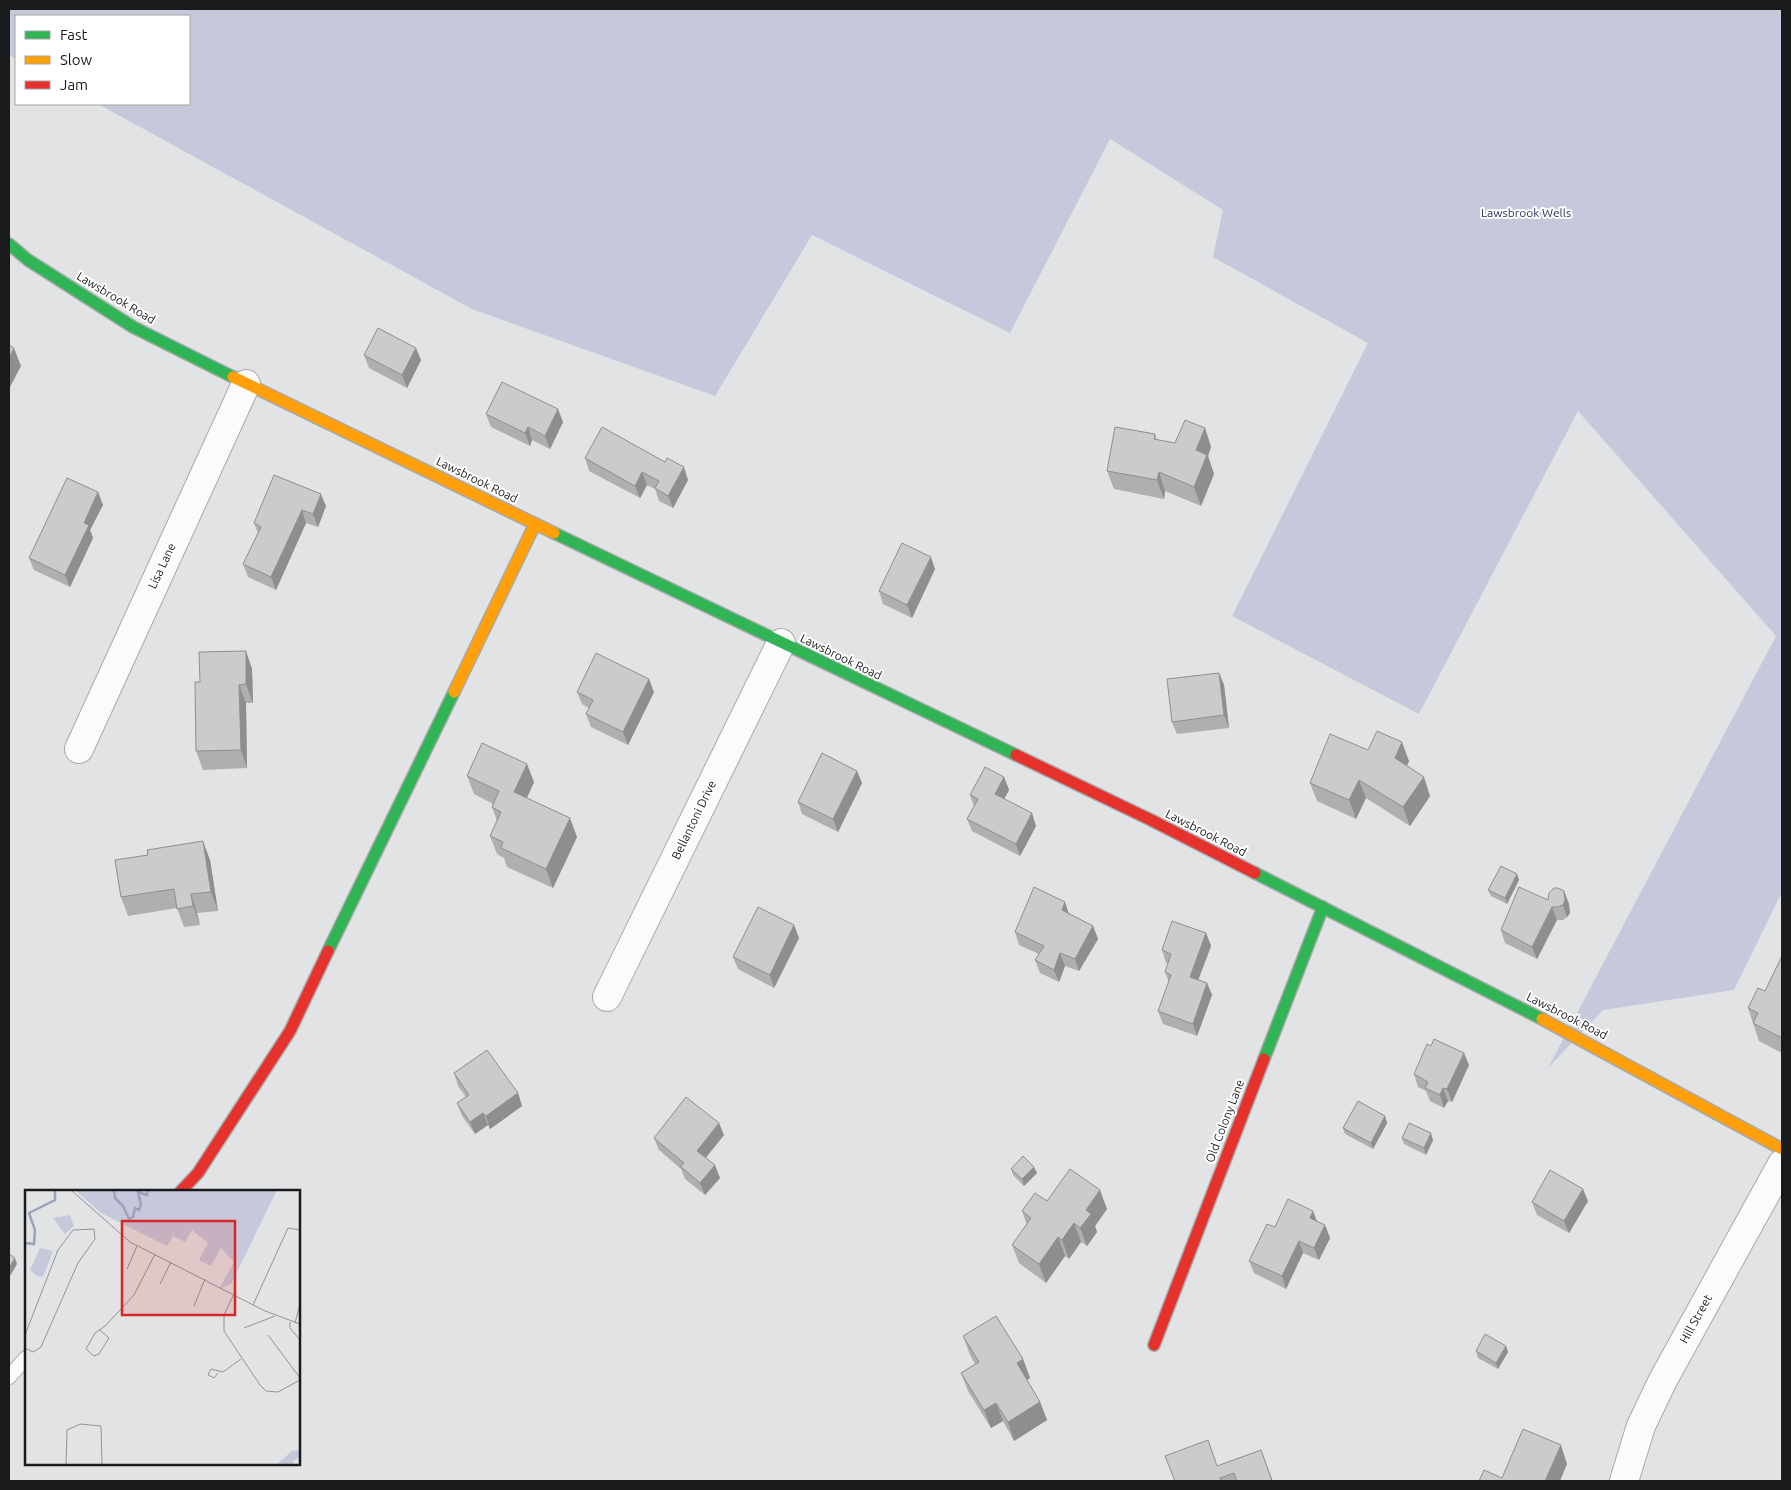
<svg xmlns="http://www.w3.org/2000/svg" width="1791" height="1490" viewBox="0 0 1791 1490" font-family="Ubuntu,sans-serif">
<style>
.green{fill:#c5c9db}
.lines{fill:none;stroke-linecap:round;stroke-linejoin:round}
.lane-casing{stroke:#a8a9aa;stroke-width:16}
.street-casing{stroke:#a8a9aa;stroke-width:30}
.fast-casing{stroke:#a8a9aa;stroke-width:14}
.slow-casing{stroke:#a8a9aa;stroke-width:14}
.jam-casing{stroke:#a8a9aa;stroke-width:14}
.lane{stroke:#fbfbfb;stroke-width:14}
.street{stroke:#fbfbfb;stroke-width:28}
.fast{stroke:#30b455;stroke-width:11}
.slow{stroke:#ff9f0a;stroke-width:11}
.jam{stroke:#e5322d;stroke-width:11}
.wall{fill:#afafb0}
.shaded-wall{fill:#8e8e90}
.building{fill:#cbcbcd;stroke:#8e8e90}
.labels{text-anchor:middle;stroke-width:4;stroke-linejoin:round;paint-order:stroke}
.park-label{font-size:12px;fill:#2b305f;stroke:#fff}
.street-label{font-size:12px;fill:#191a1b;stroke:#fff}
.inset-river{fill:none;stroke:#9da2bb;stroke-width:2.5}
.inset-road{fill:none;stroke:#929394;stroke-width:1}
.view{fill:#d62828;fill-opacity:0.15;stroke:#d62828;stroke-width:2.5}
.inset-edge{fill:none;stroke:#191a1b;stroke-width:2.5}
</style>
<rect width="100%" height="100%" fill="#e2e3e4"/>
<!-- green -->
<path class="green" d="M9,9H1782V892L1734,990L1603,1010L1548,1068L1776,636L1578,411L1419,714L1232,616L1368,343L1213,257L1223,210L1110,139L1010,333L812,235L715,396L472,309L98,104H189V16H16V59L9,55Z"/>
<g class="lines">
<!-- lane casing -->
<g class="lane-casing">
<path id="lane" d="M9,1377L26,1358"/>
</g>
<!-- street casing -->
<g class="street-casing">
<g id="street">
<path d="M79,749L246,384"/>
<path d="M607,997L781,643"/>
<path d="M1624,1481L1641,1426L1663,1380L1782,1164"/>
</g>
</g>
<!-- fast casing -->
<g class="fast-casing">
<g id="fast">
<path d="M9,244L28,260L133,327L233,377"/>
<path d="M554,533L1016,755"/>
<path d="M1255,873L1542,1019"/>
<path d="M328,951L454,692"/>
<path d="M1264,1059L1323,907"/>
</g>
</g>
<!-- slow casing -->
<g class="slow-casing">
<g id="slow">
<path d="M233,377L554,533"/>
<path d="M454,692L535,524"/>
<path d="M1542,1019L1782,1149"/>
</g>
</g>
<!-- jam casing -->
<g class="jam-casing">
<g id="jam">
<path d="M1016,755L1151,820L1255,873"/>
<path d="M181,1191L198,1173L290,1031L328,951"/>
<path d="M1154,1345L1264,1059"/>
</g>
</g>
<!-- lane -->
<use href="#lane" class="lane"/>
<!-- street -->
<use href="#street" class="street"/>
<!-- fast -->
<use href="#fast" class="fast"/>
<!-- slow -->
<use href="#slow" class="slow"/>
<!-- jam -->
<use href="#jam" class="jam"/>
</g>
<!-- wall -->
<g class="wall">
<path d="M364,355L421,360L407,388L369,368Z"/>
<path d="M486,414L563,422L550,449L532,440L530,446L491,427Z"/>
<path d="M1205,428L1211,447L1208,456L1214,474L1201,506L1165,491L1164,499L1114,489L1107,471L1155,434L1157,440L1175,443Z"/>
<path d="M585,458L688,480L673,508L659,501L655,489L647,485L640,498L589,471Z"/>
<path d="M274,475L326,506L318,527L306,523L276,590L248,577L243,564L258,533L254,523Z"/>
<path d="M98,492L103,505L90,530L93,538L70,587L34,570L29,558Z"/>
<path d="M935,569L912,618L883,604L879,591Z"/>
<path d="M252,669L253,703H246L247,768L203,770L196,751L200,682Z"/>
<path d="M1219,673L1224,685L1229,728L1177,734L1172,722Z"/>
<path d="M577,692H654L628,745L591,727L586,714L589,708L582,704Z"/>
<path d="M1368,750L1409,761L1407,766L1430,796L1410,826L1366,798L1356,819L1317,801L1310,783Z"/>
<path d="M857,771L862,783L838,832L802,814L798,802Z"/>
<path d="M467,776L534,782L527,798L577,837L553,888L507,867L504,858L497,854L490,836L497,821L492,807L493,804L474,794Z"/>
<path d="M1004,777L1009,790L1004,799L1036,826L1020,856L972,831L967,819L974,806L970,795Z"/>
<path d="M210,860L218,911L197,913L200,925L184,927L177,908L128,916L121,897Z"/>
<path d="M1519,880L1507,904L1491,896L1488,890Z"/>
<path d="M1564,891L1569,904L1570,913L1567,917L1563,920H1557L1537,959L1505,943L1501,930L1548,900Z"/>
<path d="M1065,902L1069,914L1093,926L1098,939L1079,971L1065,966L1059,982L1040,973L1035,960L1039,954L1019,945L1015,932Z"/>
<path d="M794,925L799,938L774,988L738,969L733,957Z"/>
<path d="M1206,933L1211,946L1198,980L1207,983L1212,995L1197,1036L1163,1024L1158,1011L1169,982L1165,972L1168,963H1166L1162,950Z"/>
<path d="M1782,956V1053L1759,1041L1748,1008L1765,991Z"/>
<path d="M1469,1065L1452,1102L1448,1101L1444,1108L1430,1101L1426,1091L1418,1087L1414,1074Z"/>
<path d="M454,1073L518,1093L522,1106L490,1129L488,1125L475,1134L462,1116L457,1103L466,1097L458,1086Z"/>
<path d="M1385,1116L1387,1123L1373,1149L1345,1134L1343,1128Z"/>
<path d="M724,1135L706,1158L720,1178L705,1195L685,1179L681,1169L659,1150L654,1138Z"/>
<path d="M1402,1138L1433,1140L1426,1155L1404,1144Z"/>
<path d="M1011,1169L1037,1173L1024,1186L1013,1175Z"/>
<path d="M1047,1201L1107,1209L1095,1226L1097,1232L1087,1246L1081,1242L1069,1259L1065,1256L1046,1283L1019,1263L1012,1245L1027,1225L1022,1211Z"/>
<path d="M1588,1201L1569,1233L1537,1215L1532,1202Z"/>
<path d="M1325,1225L1330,1238L1319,1260L1303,1253L1286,1289L1254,1273L1249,1261L1275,1227Z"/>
<path d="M963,1336L1023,1359L1030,1378L1027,1380L1040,1402L1047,1420L1014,1441L1003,1421L991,1428L968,1391L961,1373L975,1364L970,1355Z"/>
<path d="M1506,1346L1508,1352L1498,1369L1478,1358L1476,1351Z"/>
<path d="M1261,1450L1273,1481H1175L1217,1466Z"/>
</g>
<!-- shaded-wall -->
<g class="shaded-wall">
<path d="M14,348L21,366L9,389V358Z"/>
<path d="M416,348L421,360L407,388L402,375Z"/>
<path d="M558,409L563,422L550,449L545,436Z"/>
<path d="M528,427L532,440L530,446L525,433Z"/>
<path d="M1205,428L1211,447L1208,456L1214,474L1201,506L1194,487L1196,450Z"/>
<path d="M684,467L688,480L673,508L668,496Z"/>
<path d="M642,472L647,485L640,498L635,486Z"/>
<path d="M1159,472L1165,491L1164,499L1157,480Z"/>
<path d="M98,492L103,505L90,530L93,538L70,587L65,575L84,523Z"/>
<path d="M321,494L326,506L318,527L313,514Z"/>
<path d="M302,510L306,523L276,590L271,577Z"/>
<path d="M931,557L935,569L912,618L907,605Z"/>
<path d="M246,651L252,669L253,703L246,684Z"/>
<path d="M1219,673L1224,685L1229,728L1224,715Z"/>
<path d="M649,679L654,692L628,745L623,732Z"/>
<path d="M239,685L246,703L247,768L241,750Z"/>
<path d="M1402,742L1409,761L1402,776L1395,758Z"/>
<path d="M527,764L534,782L521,810L514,792Z"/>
<path d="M857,771L862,783L838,832L833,819Z"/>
<path d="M1004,777L1009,790L1000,807L995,794Z"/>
<path d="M1424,777L1430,796L1410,826L1403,807Z"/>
<path d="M1359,780L1366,798L1356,819L1349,800Z"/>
<path d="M1032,813L1036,826L1020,856L1016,844Z"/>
<path d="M570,818L577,837L553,888L546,869Z"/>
<path d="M203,841L210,860L218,911L211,892Z"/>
<path d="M1517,874L1519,880L1507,904L1505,898Z"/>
<path d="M1564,891L1569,904L1570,913L1567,917L1563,905Z"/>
<path d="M191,894L197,913L200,925L193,906Z"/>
<path d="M1065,902L1069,915L1062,910Z"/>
<path d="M1552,907L1557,920L1537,959L1532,947Z"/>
<path d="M794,925L799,938L774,988L770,975Z"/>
<path d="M1093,926L1098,939L1079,971L1075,959Z"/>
<path d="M1206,933L1211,946L1195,989L1190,977Z"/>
<path d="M1060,953L1065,966L1059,982L1054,970Z"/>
<path d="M1207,983L1212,995L1197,1036L1193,1024Z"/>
<path d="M1464,1053L1469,1065L1452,1102L1447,1089Z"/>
<path d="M1443,1088L1448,1101L1444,1108L1440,1095Z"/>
<path d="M518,1093L522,1106L490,1129L486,1116Z"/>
<path d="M483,1113L488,1125L475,1134L470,1122Z"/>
<path d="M1385,1116L1387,1123L1373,1149L1371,1143Z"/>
<path d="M719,1123L724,1135L701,1163L697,1151Z"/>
<path d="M1431,1133L1433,1140L1426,1155L1424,1148Z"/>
<path d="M715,1165L720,1178L705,1195L700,1183Z"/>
<path d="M1034,1167L1037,1173L1024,1186L1022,1179Z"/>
<path d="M1583,1189L1588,1201L1569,1233L1564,1221Z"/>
<path d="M1100,1190L1107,1209L1095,1226L1097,1232L1087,1246L1080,1228L1086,1210Z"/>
<path d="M1313,1211L1318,1224L1310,1218Z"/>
<path d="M1074,1223L1081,1242L1069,1259L1062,1240Z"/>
<path d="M1325,1225L1330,1238L1319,1260L1314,1248Z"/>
<path d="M1058,1237L1065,1256L1046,1283L1039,1264Z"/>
<path d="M1299,1241L1303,1253L1286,1289L1282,1276Z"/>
<path d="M15,1258L17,1264L10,1276L9,1268Z"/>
<path d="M1506,1346L1508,1352L1498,1369L1496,1363Z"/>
<path d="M1023,1359L1030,1378L1023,1382L1017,1363Z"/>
<path d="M1040,1402L1047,1420L1014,1441L1008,1422Z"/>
<path d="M996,1403L1003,1421L991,1428L984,1410Z"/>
<path d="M1561,1445L1567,1464L1560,1481H1545Z"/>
</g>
<!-- building -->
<g class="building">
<path d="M378,328L416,348L402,375L364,355Z"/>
<path d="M9,345L14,348L9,358Z"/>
<path d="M502,382L558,409L545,436L528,427L525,433L486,414Z"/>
<path d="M1185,420L1205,428L1196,450L1207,455L1194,487L1159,472L1157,480L1107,471L1115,427L1155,434L1154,439L1175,443Z"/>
<path d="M602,427L665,462L667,458L684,467L668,496L655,488L659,481L642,472L635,486L585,458Z"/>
<path d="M274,475L321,494L313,514L302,510L271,577L243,564L261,527L254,523Z"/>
<path d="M67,478L98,492L84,523L89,525L65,575L29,558Z"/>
<path d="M902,543L931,557L907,605L879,591Z"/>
<path d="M246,651V684L239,685L241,750L196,751L195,682H200L199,652Z"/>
<path d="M596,653L649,679L623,732L586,714L593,700L577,692Z"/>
<path d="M1219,673L1224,715L1172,722L1167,679Z"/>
<path d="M1377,731L1402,742L1395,758L1424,777L1403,807L1359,780L1349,800L1310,783L1330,734L1368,750Z"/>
<path d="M482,743L527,764L514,792L570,818L546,869L501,848L503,842L490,836L501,812L492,807L499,791L467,776Z"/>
<path d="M822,753L857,771L833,819L798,802Z"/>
<path d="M985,767L1004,777L995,794L1032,813L1016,844L967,819L978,799L970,795Z"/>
<path d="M203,841L211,892L191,894L193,906L177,909L174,889L121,897L115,860L148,855L147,850Z"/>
<path d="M1501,866L1517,874L1505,898L1488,890Z"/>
<path d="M1034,887L1065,902L1062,910L1093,926L1075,959L1060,953L1054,970L1035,960L1044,946L1015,932Z"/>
<path d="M1519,887L1548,900L1549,893L1554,888H1558L1564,891L1565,900L1563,905L1558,907H1552L1532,947L1501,930Z"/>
<path d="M758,907L794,925L770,975L733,957Z"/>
<path d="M1172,921L1206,933L1190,977L1207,983L1193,1024L1158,1011L1171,975L1165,972L1171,954L1162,950Z"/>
<path d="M1782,956V1038L1753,1023L1758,1013L1748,1008L1758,988L1765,991Z"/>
<path d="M1434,1039L1464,1053L1447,1089L1443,1088L1440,1095L1425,1088L1428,1082L1414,1074L1427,1044L1431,1046Z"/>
<path d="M487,1050L518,1093L486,1116L483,1113L470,1122L457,1103L469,1095L454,1073Z"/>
<path d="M686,1097L719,1123L697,1151L715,1165L700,1183L680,1166L684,1163L654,1138Z"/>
<path d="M1358,1101L1385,1116L1371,1143L1343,1128Z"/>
<path d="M1409,1123L1431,1133L1424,1148L1402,1138Z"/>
<path d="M1023,1156L1034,1167L1022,1179L1011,1169Z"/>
<path d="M1070,1169L1100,1190L1086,1210L1091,1214L1080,1228L1074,1223L1062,1240L1058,1237L1039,1264L1012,1245L1031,1218L1022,1211L1035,1193L1047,1201Z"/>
<path d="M1550,1170L1583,1189L1564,1221L1532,1202Z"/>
<path d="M1288,1199L1313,1211L1310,1218L1325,1225L1314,1248L1299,1241L1282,1276L1249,1261L1267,1224L1275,1227Z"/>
<path d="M9,1254L15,1258L9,1268Z"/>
<path d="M996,1316L1023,1359L1017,1363L1040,1402L1008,1422L996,1403L984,1410L961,1373L979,1362L963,1336Z"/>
<path d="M1485,1334L1506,1346L1496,1363L1476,1351Z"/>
<path d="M1523,1429L1561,1445L1545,1481H1479L1484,1470L1502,1478Z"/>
<path d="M1208,1440L1217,1466L1261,1450L1272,1481H1237L1234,1473L1220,1478L1221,1481H1175L1165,1456Z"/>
</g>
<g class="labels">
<!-- park labels -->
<g class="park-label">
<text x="1526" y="217">Lawsbrook Wells</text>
</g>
<!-- street labels -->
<g class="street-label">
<text transform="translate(116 298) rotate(31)" y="4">Lawsbrook Road</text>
<text transform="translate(477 480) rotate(26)" y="4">Lawsbrook Road</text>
<text transform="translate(162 566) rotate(-65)" y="4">Lisa Lane</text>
<text transform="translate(841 657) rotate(26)" y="4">Lawsbrook Road</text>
<text transform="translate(694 820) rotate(-64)" y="4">Bellantoni Drive</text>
<text transform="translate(1206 833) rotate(27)" y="4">Lawsbrook Road</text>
<text transform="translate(1567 1016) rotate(27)" y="4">Lawsbrook Road</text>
<text transform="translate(1225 1121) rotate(-69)" y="4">Old Colony Lane</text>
<text transform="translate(1696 1319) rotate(-61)" y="4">Hill Street</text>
</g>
</g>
<!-- overview -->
<g transform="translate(25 1190)">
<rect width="275" height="275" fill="#e2e3e4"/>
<path d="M50,0H252L206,94L194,99L209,72L196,58L186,76L174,70L183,53L167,40L160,52L148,46L142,56L76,23ZM45,25L49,36L40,44L28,28ZM15,58L28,61L18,87L12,86L5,80ZM275,260V267L268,271V275H251L267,261Z" fill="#c5c9db"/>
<path class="inset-river" d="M89,0L90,8L98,16L104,29L108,27L110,18L114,20L116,15L113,2L122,5L123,0M0,53L9,54L10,40L4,23L30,10V0"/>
<path class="inset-road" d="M46,0L105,52L240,121L275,134M102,79L112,56M135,94L146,72M209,104L199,125V141L235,195L241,201L253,202L275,190M228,115L263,38L275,40M169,116L180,89M265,132V138L275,150M270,133L275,114M219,138L250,126M75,140L84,148L74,164L69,166L61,159L70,143L80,136L109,105L130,64M0,145L33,60L48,40L69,39L70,49L53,73L16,157L8,162L0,158M243,145L275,188M193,183L189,188L183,185L186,179L198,182L216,169M41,275L42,240L55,234L76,236L77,275"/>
<path class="view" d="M97,31H210V125H97Z"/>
<rect width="275" height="275" class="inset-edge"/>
</g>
<!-- border -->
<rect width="1791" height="1490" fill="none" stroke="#191a1b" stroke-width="20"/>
<!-- legend -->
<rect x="15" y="15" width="175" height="90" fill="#ffffff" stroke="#a3a3a4"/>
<rect x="25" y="31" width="25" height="8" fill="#30b455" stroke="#a3a3a4"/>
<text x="60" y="40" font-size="15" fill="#191a1b">Fast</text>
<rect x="25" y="56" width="25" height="8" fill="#ff9f0a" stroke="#a3a3a4"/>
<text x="60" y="65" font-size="15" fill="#191a1b">Slow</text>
<rect x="25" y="81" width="25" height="8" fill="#e5322d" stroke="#a3a3a4"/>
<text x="60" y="90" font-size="15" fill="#191a1b">Jam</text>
</svg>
